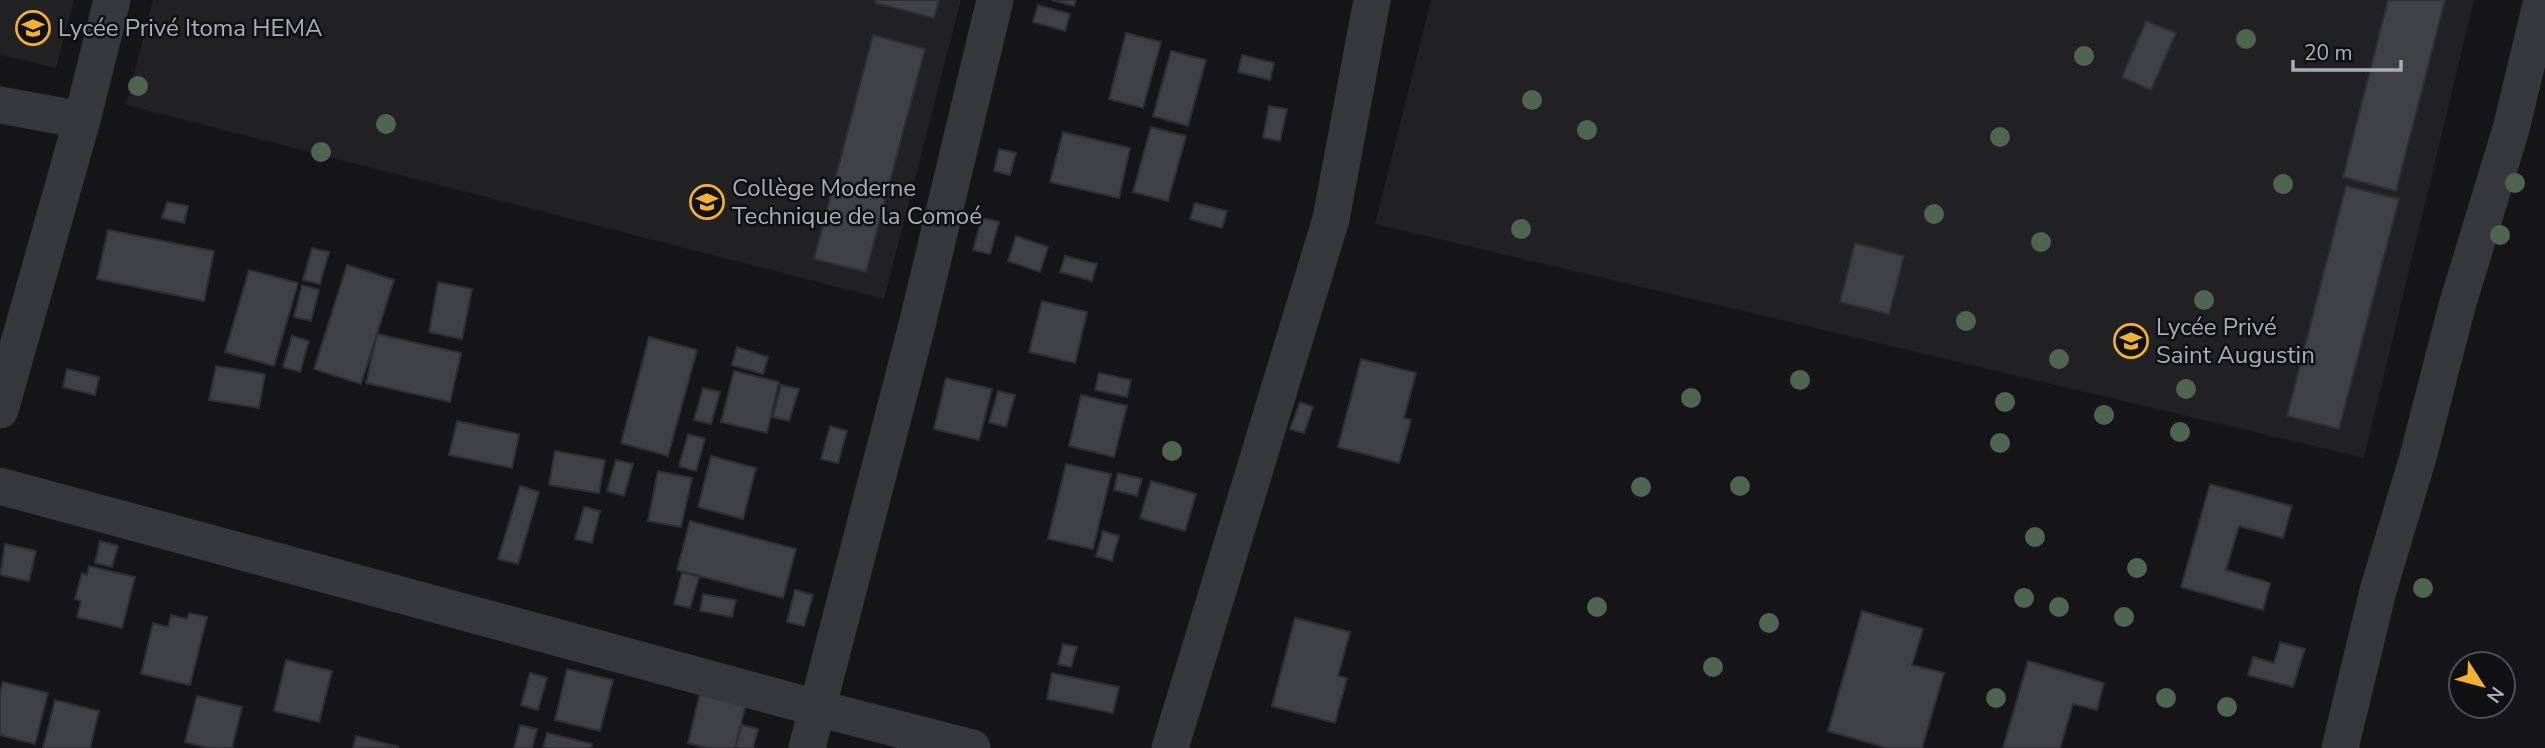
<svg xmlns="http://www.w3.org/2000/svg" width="2545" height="748" viewBox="0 0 2545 748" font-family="'Nunito Sans',sans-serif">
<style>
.built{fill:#222225}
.building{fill:#404145;stroke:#303034;stroke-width:2}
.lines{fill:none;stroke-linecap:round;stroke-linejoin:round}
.minor{stroke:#37383d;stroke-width:37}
.tree{fill:#506452}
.labels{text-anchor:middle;stroke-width:5;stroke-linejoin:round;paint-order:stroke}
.poi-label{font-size:24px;fill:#a8adb8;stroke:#111113;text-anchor:start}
</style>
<rect width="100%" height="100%" fill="#161618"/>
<!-- built -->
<g class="built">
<path d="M0,0H74L56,68L0,55Z"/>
<path d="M153,0H961L884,299L126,105Z"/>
<path d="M1431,0H2474L2364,458L1375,224Z"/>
</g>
<!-- building -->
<g class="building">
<path d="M876,0H939L934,18L875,3Z"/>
<path d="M1052,0H1076L1074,6Z"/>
<path d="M2388,0H2445L2396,191L2343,177Z"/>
<path d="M1038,5L1070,14L1065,31L1033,22Z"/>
<path d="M2146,21L2176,33L2151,90L2122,77Z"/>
<path d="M1126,33L1161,42L1143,108L1109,99Z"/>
<path d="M873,35L925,49L866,272L814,259Z"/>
<path d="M1171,51L1206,60L1188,126L1153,116Z"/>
<path d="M1242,55L1274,63L1270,80L1238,72Z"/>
<path d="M1269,106L1287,109L1280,141L1263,138Z"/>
<path d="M1151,127L1186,136L1168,201L1133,192Z"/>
<path d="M1063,132L1130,148L1119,198L1050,182Z"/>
<path d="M999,149L1016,153L1010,175L994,171Z"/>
<path d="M2346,186L2399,199L2339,429L2287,416Z"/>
<path d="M167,202L188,206L184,223L162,218Z"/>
<path d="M1195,203L1227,211L1222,228L1190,219Z"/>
<path d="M982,218L999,222L990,254L973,250Z"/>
<path d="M108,230L214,251L204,301L97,279Z"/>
<path d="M1016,236L1048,247L1040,272L1008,261Z"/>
<path d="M1855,243L1904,256L1889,314L1840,302Z"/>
<path d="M312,248L329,252L320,284L303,280Z"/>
<path d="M1065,256L1097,264L1092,281L1060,272Z"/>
<path d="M347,265L394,280L361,384L314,369Z"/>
<path d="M249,270L298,283L274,366L225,352Z"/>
<path d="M438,282L472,289L462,339L429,332Z"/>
<path d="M302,285L319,290L311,321L294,317Z"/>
<path d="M1042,301L1087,312L1075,363L1029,352Z"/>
<path d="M377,334L461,353L450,402L366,383Z"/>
<path d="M292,336L309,341L300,372L283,367Z"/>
<path d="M649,337L697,350L668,456L621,443Z"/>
<path d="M737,347L768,357L763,374L732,365Z"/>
<path d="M1361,359L1416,373L1404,418L1411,420L1399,463L1338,447Z"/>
<path d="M216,366L265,374L259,408L209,400Z"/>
<path d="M67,369L99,377L95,395L63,387Z"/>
<path d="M734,371L779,382L767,433L721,422Z"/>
<path d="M1099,373L1131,380L1127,397L1095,390Z"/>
<path d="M946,378L992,389L979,440L934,429Z"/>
<path d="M781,385L799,389L789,421L773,417Z"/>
<path d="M703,388L720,392L711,424L694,420Z"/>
<path d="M998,391L1015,395L1006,427L989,422Z"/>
<path d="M1081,395L1127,406L1114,457L1069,446Z"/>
<path d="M1300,402L1313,407L1304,433L1290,429Z"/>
<path d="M457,421L519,434L512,468L449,455Z"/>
<path d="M830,426L847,431L838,463L821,459Z"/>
<path d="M688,434L705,439L696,471L679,466Z"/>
<path d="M555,451L605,460L599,493L549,485Z"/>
<path d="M711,456L756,468L743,519L698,507Z"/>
<path d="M616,460L633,464L624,496L607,491Z"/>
<path d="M1066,464L1111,474L1093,549L1048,539Z"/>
<path d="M658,471L692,478L681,527L648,521Z"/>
<path d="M1118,473L1142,479L1137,496L1114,490Z"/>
<path d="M1151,481L1196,494L1185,531L1140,518Z"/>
<path d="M2210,484L2292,506L2283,538L2239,526L2226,570L2270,583L2263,610L2181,587Z"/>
<path d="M520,486L539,492L518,564L498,559Z"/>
<path d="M584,507L600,511L592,543L575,539Z"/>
<path d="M690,521L796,549L783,598L677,570Z"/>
<path d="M1103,531L1119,536L1112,561L1096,556Z"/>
<path d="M100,541L118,546L112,567L95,563Z"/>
<path d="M5,544L36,551L29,581L0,575Z"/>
<path d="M89,566L135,577L122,628L77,617L81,601L75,599L82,573L87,575Z"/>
<path d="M682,572L699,577L690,608L674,604Z"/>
<path d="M795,590L813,595L804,626L787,622Z"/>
<path d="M703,594L736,600L732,617L700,611Z"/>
<path d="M1862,611L1923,629L1912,665L1944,673L1922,748H1887L1828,731Z"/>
<path d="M189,613L207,617L190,685L141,674L153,623L168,627L171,615L187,619Z"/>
<path d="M1295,618L1350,632L1338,676L1347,678L1335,723L1272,706Z"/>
<path d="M2280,642L2305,649L2293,687L2248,675L2253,657L2274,663Z"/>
<path d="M1063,644L1077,647L1071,667L1058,664Z"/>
<path d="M286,660L332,671L319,722L274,711Z"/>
<path d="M2028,661L2104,683L2097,710L2073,704L2060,748H2003Z"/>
<path d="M567,669L613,680L600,731L555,720Z"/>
<path d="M530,673L547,678L538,710L521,705Z"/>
<path d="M1052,673L1119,687L1113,713L1047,699Z"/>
<path d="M3,682L48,693L35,744L0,735V692Z"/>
<path d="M700,693L746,704L735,748H707L688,743Z"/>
<path d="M197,696L242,707L232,748H209L185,742Z"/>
<path d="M55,700L99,711L90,748H43Z"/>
<path d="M520,725L537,729L532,748H514Z"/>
<path d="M742,725L758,729L753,748H735Z"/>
<path d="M547,733L592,744L591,748H543Z"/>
<path d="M356,736L399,747L353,748Z"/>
</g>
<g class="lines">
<!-- minor -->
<g class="minor">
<path d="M0,105L82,120"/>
<path d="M0,410L82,120L112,0"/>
<path d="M0,486L817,708L972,748"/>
<path d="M807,748L917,325L995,0"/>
<path d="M1170,748L1331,219L1372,0"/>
<path d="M2340,748L2378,591L2418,457L2457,306L2511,129L2542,0"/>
</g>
</g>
<!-- trees -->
<g class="tree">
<circle cx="2246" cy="39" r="10"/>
<circle cx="2084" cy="56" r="10"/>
<circle cx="138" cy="86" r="10"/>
<circle cx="1532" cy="100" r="10"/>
<circle cx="386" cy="124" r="10"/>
<circle cx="1587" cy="130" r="10"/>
<circle cx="2000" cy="137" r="10"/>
<circle cx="321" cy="152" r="10"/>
<circle cx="2515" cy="183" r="10"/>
<circle cx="2283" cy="184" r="10"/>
<circle cx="1934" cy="214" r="10"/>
<circle cx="1521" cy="229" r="10"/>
<circle cx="2500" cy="235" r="10"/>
<circle cx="2041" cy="242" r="10"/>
<circle cx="2204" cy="300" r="10"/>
<circle cx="1966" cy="321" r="10"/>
<circle cx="2059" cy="359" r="10"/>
<circle cx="1800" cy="380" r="10"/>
<circle cx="2186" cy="389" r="10"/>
<circle cx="1691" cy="398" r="10"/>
<circle cx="2005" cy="402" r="10"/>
<circle cx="2104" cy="415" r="10"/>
<circle cx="2180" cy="432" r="10"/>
<circle cx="2000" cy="443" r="10"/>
<circle cx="1172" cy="451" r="10"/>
<circle cx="1740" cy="486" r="10"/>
<circle cx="1641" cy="487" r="10"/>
<circle cx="2035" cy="537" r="10"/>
<circle cx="2137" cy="568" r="10"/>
<circle cx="2423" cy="588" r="10"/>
<circle cx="2024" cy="598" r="10"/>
<circle cx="1597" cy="607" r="10"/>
<circle cx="2059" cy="607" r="10"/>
<circle cx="2124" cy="617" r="10"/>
<circle cx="1769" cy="623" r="10"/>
<circle cx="1713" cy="667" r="10"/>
<circle cx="1996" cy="698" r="10"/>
<circle cx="2166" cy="698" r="10"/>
<circle cx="2227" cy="707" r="10"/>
</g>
<!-- icons -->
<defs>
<g id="school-ring" transform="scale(1.75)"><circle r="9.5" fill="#111113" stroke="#f2b134" stroke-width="1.5"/><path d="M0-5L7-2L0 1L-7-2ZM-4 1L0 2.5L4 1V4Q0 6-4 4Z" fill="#f2b134"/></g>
</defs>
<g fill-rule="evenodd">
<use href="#school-ring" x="33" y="28"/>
<use href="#school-ring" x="707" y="202"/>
<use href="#school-ring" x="2131" y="341"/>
</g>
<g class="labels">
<!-- poi labels -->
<g class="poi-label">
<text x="58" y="36">Lycée Privé Itoma HEMA</text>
<text x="732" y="196">Collège Moderne<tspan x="732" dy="28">Technique de la Comoé</tspan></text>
<text x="2156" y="335">Lycée Privé<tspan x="2156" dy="28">Saint Augustin</tspan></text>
</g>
</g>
<!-- north arrow -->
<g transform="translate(2482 685) rotate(126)"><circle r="33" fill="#111113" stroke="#4d4f55" stroke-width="2"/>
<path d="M0-5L12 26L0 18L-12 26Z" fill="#f2b134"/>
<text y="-10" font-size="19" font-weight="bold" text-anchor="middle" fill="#a8adb8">N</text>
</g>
<!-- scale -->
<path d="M2293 60v10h108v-10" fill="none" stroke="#a8adb8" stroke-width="3.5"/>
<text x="2304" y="60" font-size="21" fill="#a8adb8" stroke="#111113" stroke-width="5" paint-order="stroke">20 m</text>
</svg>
